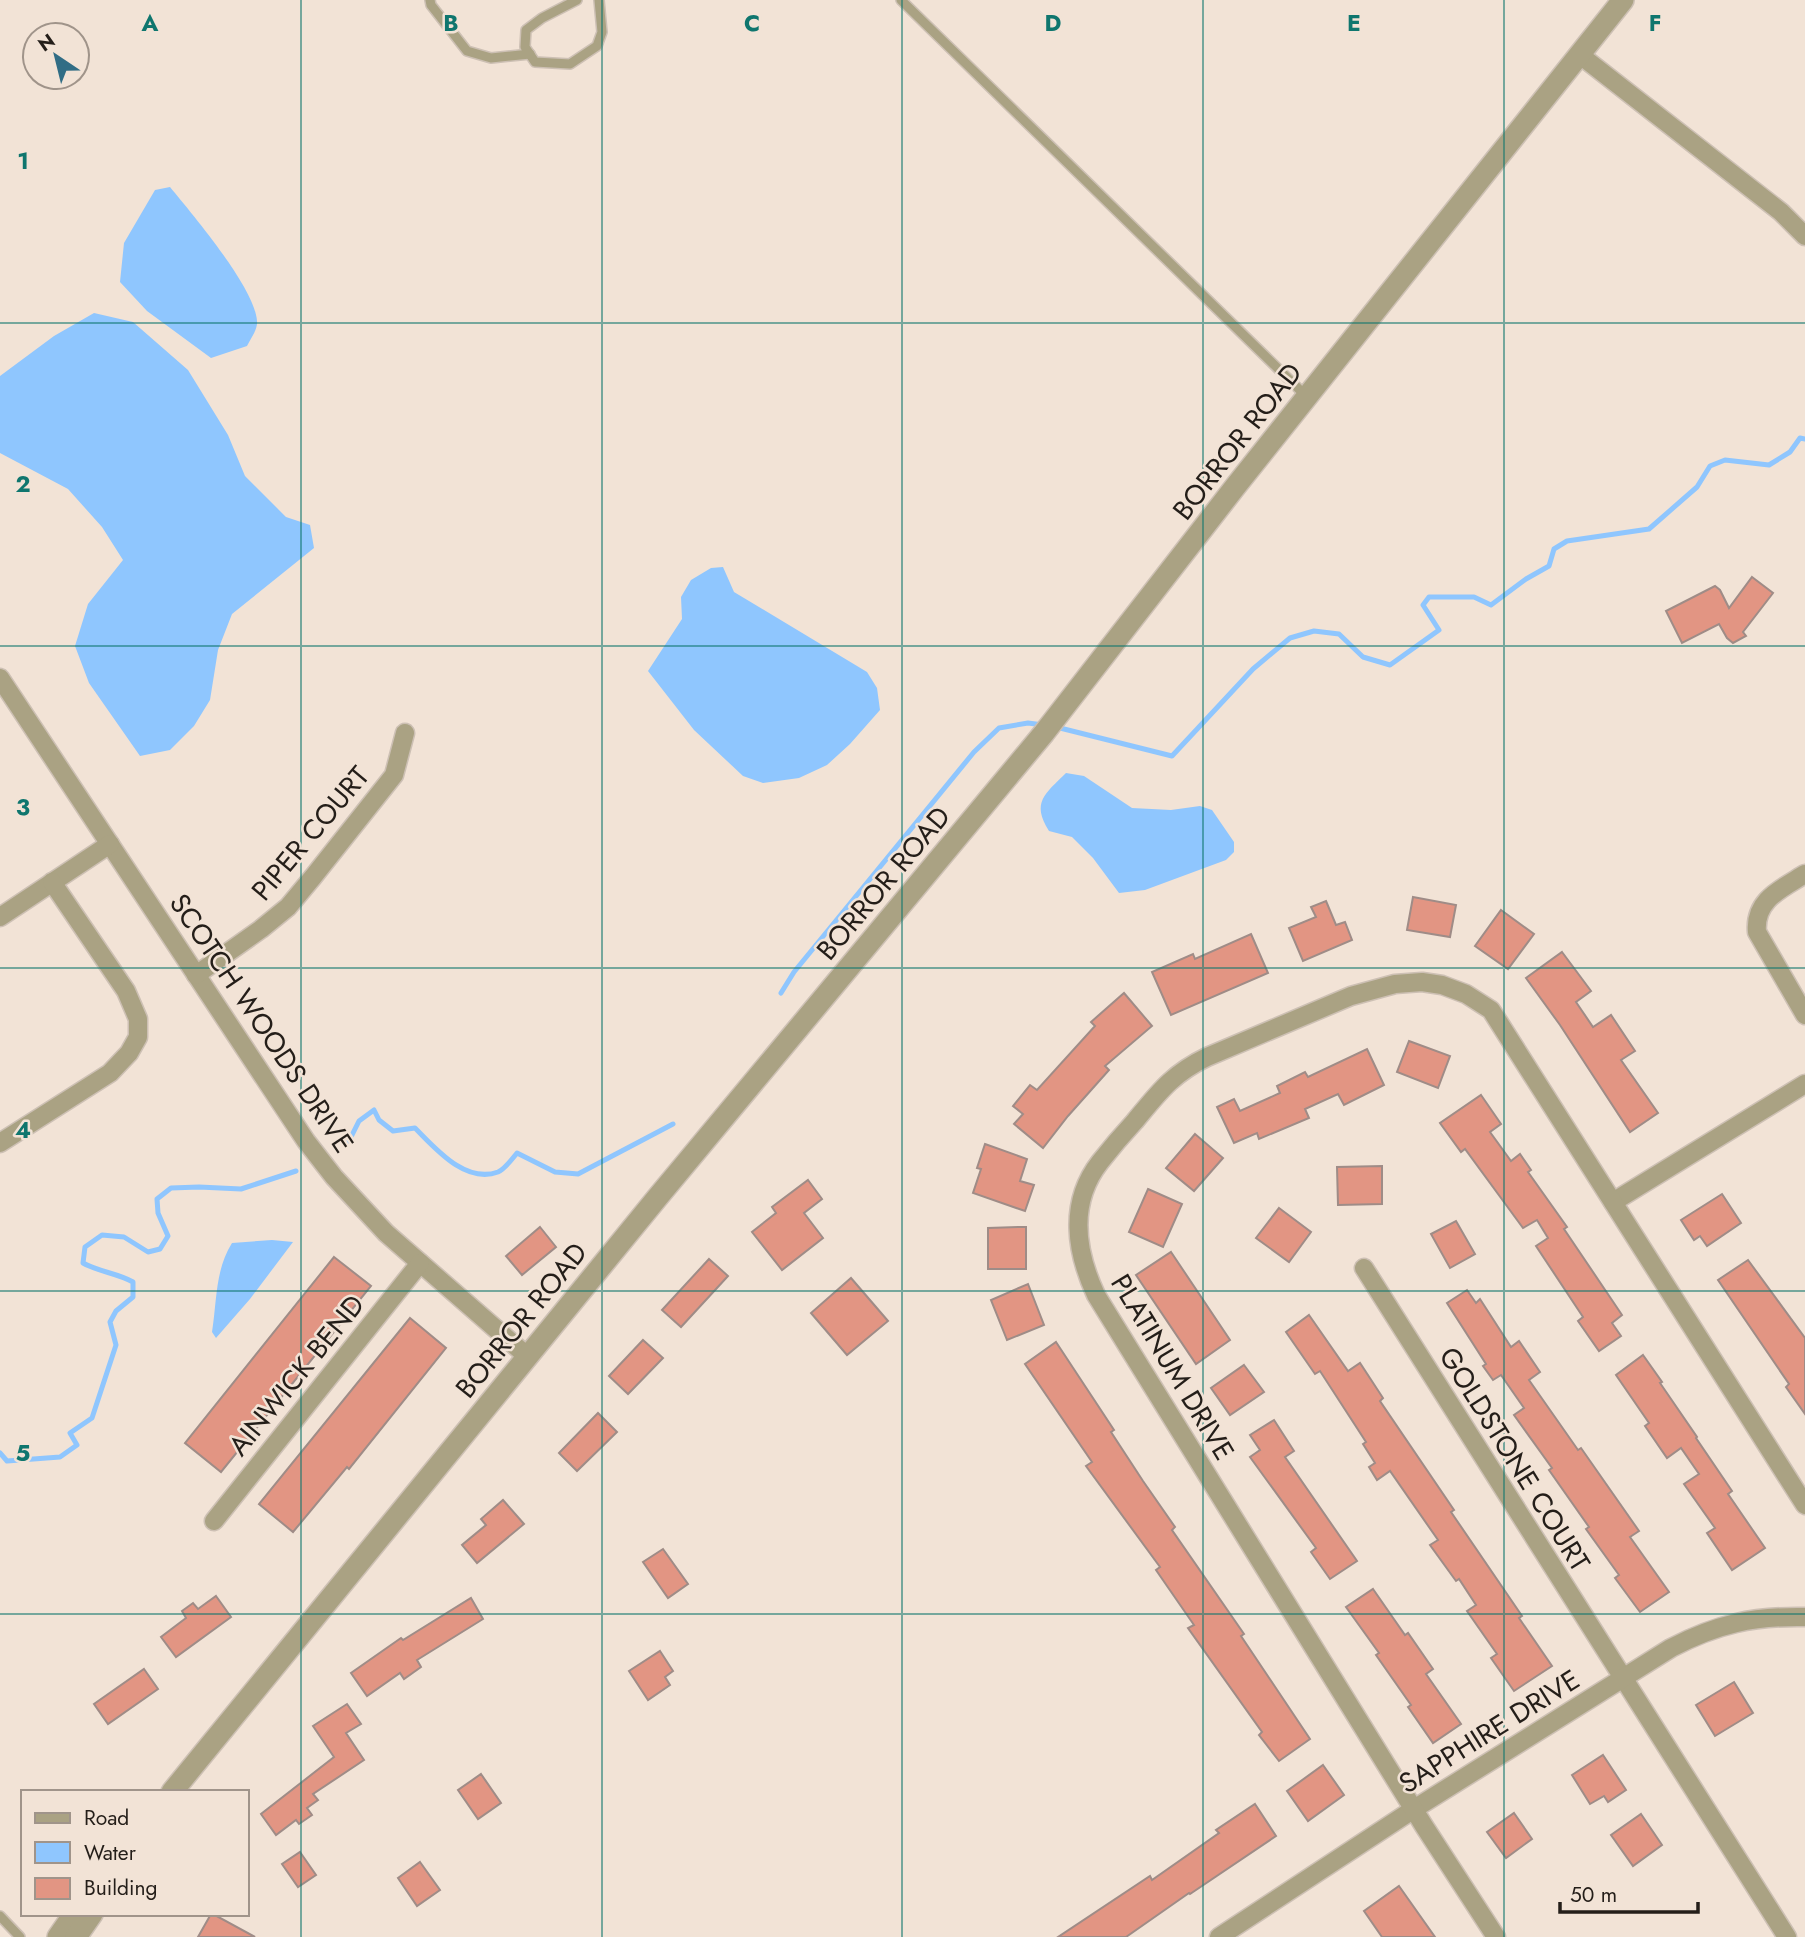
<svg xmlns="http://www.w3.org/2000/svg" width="1805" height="1937" viewBox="0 0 1805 1937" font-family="Jost,sans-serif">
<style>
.water{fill:#8fc6fe}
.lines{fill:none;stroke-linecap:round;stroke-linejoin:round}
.stream{stroke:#8fc6fe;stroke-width:5}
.building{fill:#e29583;stroke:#9f8c87;stroke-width:2}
.service-casing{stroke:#cdc0b4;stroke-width:12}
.minor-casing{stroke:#cdc0b4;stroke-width:21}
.tertiary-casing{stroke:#cdc0b4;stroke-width:24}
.service{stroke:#aaa283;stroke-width:9}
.minor{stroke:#aaa283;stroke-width:18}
.tertiary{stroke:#aaa283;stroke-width:21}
.grid{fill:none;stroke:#0f766e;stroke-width:2;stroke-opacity:0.55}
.labels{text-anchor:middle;stroke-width:5;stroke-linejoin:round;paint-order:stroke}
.street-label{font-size:28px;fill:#241e19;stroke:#f2e3d6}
.grid-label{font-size:23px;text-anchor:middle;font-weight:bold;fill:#0f766e;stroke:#f2e3d6;stroke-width:5;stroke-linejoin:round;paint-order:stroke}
</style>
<rect width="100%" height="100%" fill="#f2e3d6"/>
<!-- water -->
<g class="water">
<path d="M170,187C193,215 255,288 257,321C258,329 251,338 247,346L211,358L147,311L120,282L124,243L155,190Z"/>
<path d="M94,313L133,322L188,370L228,435L245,476L286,517L310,525L314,548L232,614L218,650L210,700L194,726L170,750L140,756L89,683L75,646L88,604L123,560L102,527L68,489L0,453V376L54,336Z"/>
<path d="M723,567L734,592L867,672L877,688L880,710L850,744L827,765L799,778L763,783L743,776L694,730L648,671L682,619L681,597L691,580L711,568Z"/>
<path d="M1066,773L1084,776L1132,808L1171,810L1200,806L1212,810L1234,842V852L1226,860L1145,890L1119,893L1093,858L1072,837L1049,831C1031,802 1045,794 1066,773Z"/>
<path d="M272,1240L293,1242L250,1299L216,1338L212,1332C217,1301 215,1270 232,1243Z"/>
</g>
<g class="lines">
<!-- stream -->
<g class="stream">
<path d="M1056,727L1172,756L1253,669L1290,638L1314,631L1339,634L1363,657L1390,665L1439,630L1423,605L1429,597H1474L1491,605L1526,579L1549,566L1554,549L1567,541L1649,529L1697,487L1710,466L1725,460L1769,465L1790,452L1800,438L1805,439"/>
<path d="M781,993L794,972L974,752L999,728L1028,723L1043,725"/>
<path d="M349,1141L359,1121L374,1110L379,1120L393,1131L415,1128C435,1148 465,1184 498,1172C505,1169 512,1159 517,1153L555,1172L578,1174L673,1124"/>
<path d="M0,1453L7,1461L60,1457L77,1445L70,1433L92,1418L116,1345L110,1322L116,1311L133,1297V1282C117,1273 99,1272 83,1263L85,1247L102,1235L124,1237L148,1252L160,1249L168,1236L158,1213L157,1199L171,1188L199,1187L241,1189L296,1171"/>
</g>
</g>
<!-- building -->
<g class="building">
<path d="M1752,577L1773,593L1743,632L1746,636L1733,643L1727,638L1719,624L1682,643L1666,611L1715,586L1720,590L1729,608Z"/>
<path d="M1413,897L1456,905L1450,937L1407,930Z"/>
<path d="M1326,901L1336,925L1345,922L1352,940L1303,961L1289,928L1316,917L1311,907Z"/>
<path d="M1501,910L1534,934L1508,969L1475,946Z"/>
<path d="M1251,934L1268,973L1171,1015L1152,972L1193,954L1195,959Z"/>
<path d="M1562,952L1591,991L1576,1002L1593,1027L1611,1015L1635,1051L1621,1060L1658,1113L1630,1132L1560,1025L1526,978Z"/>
<path d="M1124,993L1152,1026L1105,1066L1109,1070L1068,1116L1043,1148L1014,1124L1023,1114L1013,1106L1030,1085L1037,1090L1095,1026L1091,1022Z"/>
<path d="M1409,1041L1450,1056L1438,1088L1397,1072Z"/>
<path d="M1367,1049L1384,1085L1344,1105L1338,1094L1305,1109L1309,1118L1259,1139L1257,1133L1234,1143L1217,1107L1234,1099L1240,1111L1280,1093L1277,1086L1305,1072L1308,1077Z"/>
<path d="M1481,1095L1501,1124L1490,1132L1511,1161L1520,1154L1531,1170L1528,1172L1567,1227L1564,1229L1622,1315L1612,1323L1621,1336L1599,1351L1578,1321L1583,1317L1536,1246L1548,1238L1537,1220L1523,1228L1465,1149L1461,1152L1440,1123Z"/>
<path d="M1195,1134L1223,1158L1194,1191L1166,1168Z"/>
<path d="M985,1144L1027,1159L1020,1181L1034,1185L1025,1211L973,1193L981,1169L977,1168Z"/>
<path d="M1382,1166V1204L1338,1205L1337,1167Z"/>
<path d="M808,1180L822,1199L804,1213L823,1238L782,1270L752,1232L776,1213L772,1207Z"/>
<path d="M1148,1189L1182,1204L1163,1247L1129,1232Z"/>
<path d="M1722,1194L1741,1223L1707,1246L1700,1236L1694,1240L1681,1220Z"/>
<path d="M1279,1208L1311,1232L1289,1262L1256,1238Z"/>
<path d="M1456,1221L1475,1254L1450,1268L1431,1234Z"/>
<path d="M540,1227L556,1247L522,1275L506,1256Z"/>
<path d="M1019,1227H1026V1269H988V1228Z"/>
<path d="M1171,1252L1230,1340L1196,1364L1136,1275Z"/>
<path d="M334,1257L371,1286L221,1472L185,1443Z"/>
<path d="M709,1259L728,1276L681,1327L662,1310Z"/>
<path d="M1748,1260L1805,1338V1414L1786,1387L1789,1384L1718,1280Z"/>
<path d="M851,1278L888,1321L847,1355L811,1313Z"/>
<path d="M1028,1284L1044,1325L1007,1340L991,1300Z"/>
<path d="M1467,1290L1476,1303L1480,1299L1511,1347L1519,1341L1540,1372L1529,1380L1578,1450L1581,1448L1639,1531L1630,1537L1669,1592L1640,1612L1615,1578L1619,1575L1586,1529L1589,1527L1549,1470L1552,1468L1514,1415L1524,1408L1501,1375L1493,1380L1483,1366L1486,1364L1447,1303Z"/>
<path d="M1309,1315L1348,1371L1360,1363L1383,1398L1380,1401L1454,1510L1451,1512L1522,1616L1519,1618L1552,1666L1514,1691L1491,1658L1497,1654L1467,1611L1476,1605L1459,1579L1456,1581L1430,1545L1438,1540L1390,1471L1377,1480L1369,1467L1375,1463L1363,1444L1366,1442L1320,1371L1315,1374L1286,1332Z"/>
<path d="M410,1318L446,1348L349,1469L347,1467L293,1532L259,1504Z"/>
<path d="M643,1340L663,1358L628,1394L609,1376Z"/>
<path d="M1056,1342L1114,1430L1111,1432L1143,1481L1175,1527L1172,1530L1244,1634L1241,1636L1310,1739L1279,1761L1259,1735L1262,1732L1188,1628L1194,1625L1156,1570L1160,1567L1086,1466L1092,1462L1025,1364Z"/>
<path d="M1643,1355L1662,1382L1660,1383L1697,1437L1696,1438L1732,1491L1728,1494L1765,1548L1732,1570L1707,1533L1715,1528L1684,1484L1699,1474L1681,1448L1667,1458L1645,1426L1649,1423L1616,1375Z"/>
<path d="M1244,1365L1264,1392L1230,1415L1211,1388Z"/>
<path d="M598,1413L617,1432L577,1471L559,1453Z"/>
<path d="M1274,1420L1294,1451L1285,1457L1357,1561L1330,1579L1311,1552L1316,1548L1250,1457L1260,1450L1250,1435Z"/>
<path d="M503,1500L524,1524L477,1563L462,1545L486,1525L481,1519Z"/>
<path d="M663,1549L688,1584L668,1598L643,1562Z"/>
<path d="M1373,1589L1405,1635L1408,1633L1433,1669L1426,1674L1461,1724L1433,1743L1408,1707L1411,1705L1376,1655L1379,1653L1346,1607Z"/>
<path d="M216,1596L231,1617L176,1657L161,1637L186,1618L182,1611L193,1603L198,1609Z"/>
<path d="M471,1598L483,1619L417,1660L421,1667L404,1679L400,1673L367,1696L351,1673L401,1638L403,1640Z"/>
<path d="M660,1651L673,1671L665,1677L670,1685L648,1700L629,1671Z"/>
<path d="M144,1669L158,1689L108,1724L94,1704Z"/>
<path d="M1734,1682L1753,1713L1715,1736L1696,1705Z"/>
<path d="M347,1704L361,1724L346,1733L364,1760L313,1794L318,1800L307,1808L312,1815L299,1824L296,1820L276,1835L261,1814L334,1757L313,1726Z"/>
<path d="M1603,1755L1626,1790L1608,1802L1604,1796L1590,1804L1572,1775Z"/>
<path d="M1323,1765L1344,1795L1308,1821L1287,1791Z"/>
<path d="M481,1774L501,1803L478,1819L458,1790Z"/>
<path d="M1255,1804L1276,1836L1190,1894L1189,1893L1126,1937H1058L1150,1876L1152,1880L1219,1833L1216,1830Z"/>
<path d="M1514,1813L1532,1839L1506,1858L1487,1832Z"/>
<path d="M1641,1814L1662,1845L1633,1866L1611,1835Z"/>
<path d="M300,1852L316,1875L298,1887L282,1864Z"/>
<path d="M420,1862L440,1890L417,1906L398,1878Z"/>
<path d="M1399,1886L1435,1937H1382L1364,1911Z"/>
<path d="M211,1914H213L255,1937H198Z"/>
</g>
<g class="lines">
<!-- service casing -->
<g class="service-casing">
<g id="service">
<path d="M430,0L431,5L467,51L491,58L530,54"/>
<path d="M577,0L542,18L526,30L525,47L535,62L570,64L597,46L602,32L599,0"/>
<path d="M901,0L1306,396"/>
<path d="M0,1916L20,1937"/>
</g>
</g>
<!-- minor casing -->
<g class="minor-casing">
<g id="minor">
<path d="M1580,55L1781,212L1805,236"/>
<path d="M0,678L306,1141L334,1177L386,1233L528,1357"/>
<path d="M1805,874C1781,889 1754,900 1757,932L1805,1015"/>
<path d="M0,917L110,844"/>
<path d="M196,975L261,929L288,907L313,877L394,775L405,733"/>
<path d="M0,1143L110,1073L129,1053L138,1037V1019L126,991L52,882"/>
<path d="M1613,1202L1805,1084"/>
<path d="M1364,1268L1787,1937"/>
<path d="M214,1521L420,1263"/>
<path d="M1219,1937L1414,1809L1671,1648C1717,1624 1753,1616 1805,1617"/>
<path d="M1496,1937L1424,1826L1096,1295C1076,1252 1068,1203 1100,1162C1111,1148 1123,1134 1135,1121C1159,1092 1172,1074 1207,1057L1351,996L1395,984L1422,982L1442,985L1466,994L1491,1010L1805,1505"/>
</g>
</g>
<!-- tertiary casing -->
<g class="tertiary-casing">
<g id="tertiary">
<path d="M172,1792L657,1198L1044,733L1235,487L1623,0"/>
<path d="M58,1937L74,1914"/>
<path d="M76,1937L92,1914"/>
</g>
</g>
<!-- service -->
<use href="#service" class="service"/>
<!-- minor -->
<use href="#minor" class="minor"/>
<!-- tertiary -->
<use href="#tertiary" class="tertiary"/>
</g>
<!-- grid -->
<path class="grid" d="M301,0V1937M602,0V1937M902,0V1937M1203,0V1937M1504,0V1937M0,323H1805M0,646H1805M0,968H1805M0,1291H1805M0,1614H1805"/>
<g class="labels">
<!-- street labels -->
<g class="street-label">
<text transform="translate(1237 441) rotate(-52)" y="10">BORROR ROAD</text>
<text transform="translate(310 833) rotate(-50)" y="10">PIPER COURT</text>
<text transform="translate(883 883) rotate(-50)" y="10">BORROR ROAD</text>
<text transform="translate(262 1023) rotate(56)" y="10">SCOTCH WOODS DRIVE</text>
<text transform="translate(521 1320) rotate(-51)" y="10">BORROR ROAD</text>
<text transform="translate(1173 1367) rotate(59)" y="10">PLATINUM DRIVE</text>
<text transform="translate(296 1375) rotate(-51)" y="10">AINWICK BEND</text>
<text transform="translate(1515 1459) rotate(58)" y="10">GOLDSTONE COURT</text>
<text transform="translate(1489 1731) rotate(-32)" y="10">SAPPHIRE DRIVE</text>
</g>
</g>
<g class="grid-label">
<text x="150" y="31">A</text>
<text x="451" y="31">B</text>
<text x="752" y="31">C</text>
<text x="1053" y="31">D</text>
<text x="1354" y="31">E</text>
<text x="1655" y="31">F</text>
<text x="23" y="169">1</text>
<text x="23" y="492">2</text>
<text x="23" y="815">3</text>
<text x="23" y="1138">4</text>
<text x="23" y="1461">5</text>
</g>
<!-- legend -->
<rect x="21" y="1790" width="228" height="126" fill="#f2e3d6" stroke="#a0948a" stroke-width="2"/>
<rect x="35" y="1813" width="35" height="10" fill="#aaa283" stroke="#a0948a" stroke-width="2"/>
<text x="84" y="1825" font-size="21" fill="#241e19">Road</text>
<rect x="35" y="1842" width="35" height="21" fill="#8fc6fe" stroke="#a0948a" stroke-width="2"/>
<text x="84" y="1860" font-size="21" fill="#241e19">Water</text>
<rect x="35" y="1878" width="35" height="21" fill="#e29583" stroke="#a0948a" stroke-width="2"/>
<text x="84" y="1895" font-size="21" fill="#241e19">Building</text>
<!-- north arrow -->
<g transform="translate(56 56) rotate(325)"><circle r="33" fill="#f2e3d6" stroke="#a0948a" stroke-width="2"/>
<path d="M0-5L12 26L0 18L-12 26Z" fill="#316d85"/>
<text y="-10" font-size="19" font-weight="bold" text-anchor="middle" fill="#241e19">N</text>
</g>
<!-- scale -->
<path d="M1560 1902v10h138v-10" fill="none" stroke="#241e19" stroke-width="3.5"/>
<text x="1570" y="1902" font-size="21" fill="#241e19" stroke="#f2e3d6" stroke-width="5" paint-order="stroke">50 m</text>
</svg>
